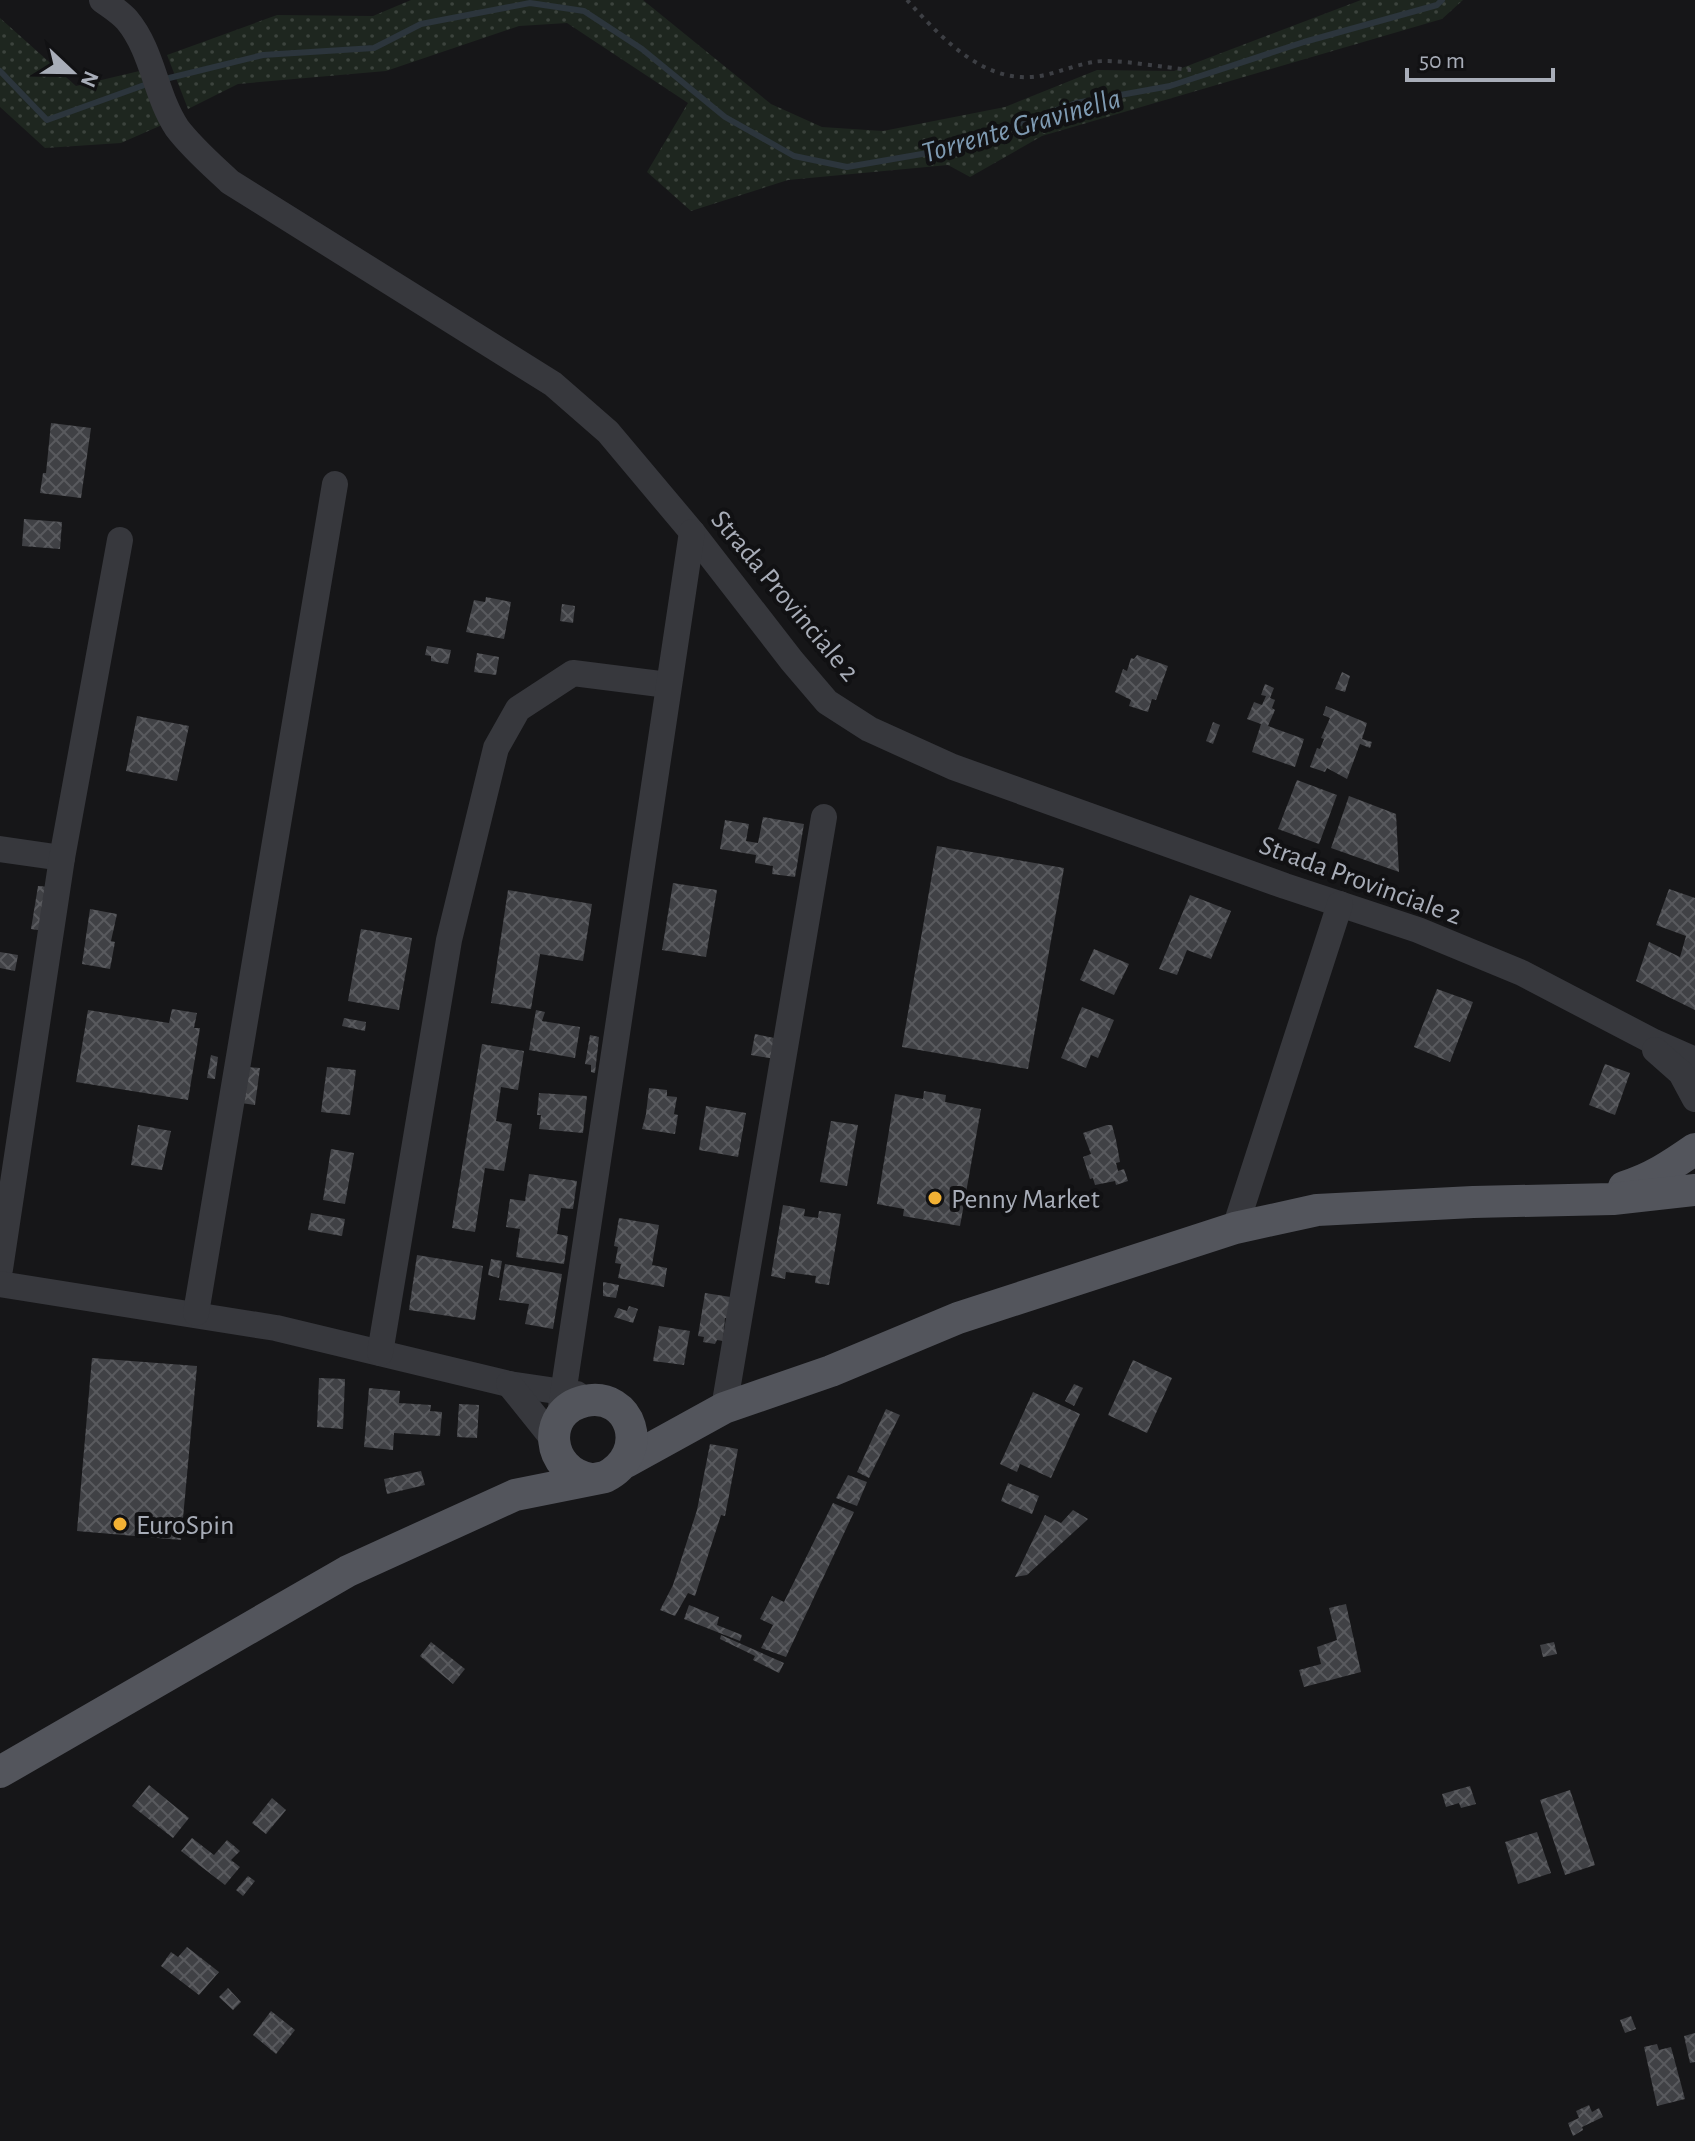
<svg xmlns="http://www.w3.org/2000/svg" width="1695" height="2141" viewBox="0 0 1695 2141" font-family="'Alegreya Sans',sans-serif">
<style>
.grass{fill:url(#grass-dots)}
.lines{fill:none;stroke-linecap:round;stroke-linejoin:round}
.stream{stroke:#2c353c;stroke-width:6}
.building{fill:url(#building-cross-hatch)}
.path{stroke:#3d3f44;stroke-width:4;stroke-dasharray:4 6;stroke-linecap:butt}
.minor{stroke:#37383d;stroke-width:26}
.major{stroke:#53555c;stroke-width:32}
.poi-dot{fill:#f2b134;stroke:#111113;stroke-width:3}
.labels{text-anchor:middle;stroke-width:8;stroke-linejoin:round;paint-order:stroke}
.street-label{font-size:28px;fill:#a8adb8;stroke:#111113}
.poi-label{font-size:28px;fill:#a8adb8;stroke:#111113;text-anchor:start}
.water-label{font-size:30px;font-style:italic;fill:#7f9bb3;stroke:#111113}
</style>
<defs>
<pattern id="grass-dots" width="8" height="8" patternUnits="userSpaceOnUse" patternTransform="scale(2)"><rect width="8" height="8" fill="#1e261f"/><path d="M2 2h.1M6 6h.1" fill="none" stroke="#3c433d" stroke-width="1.8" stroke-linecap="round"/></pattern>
<pattern id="building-cross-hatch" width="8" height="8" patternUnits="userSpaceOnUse" patternTransform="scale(2)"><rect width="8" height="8" fill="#404145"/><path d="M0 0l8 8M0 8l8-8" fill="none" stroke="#595a5e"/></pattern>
</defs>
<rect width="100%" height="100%" fill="#161618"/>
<!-- grass -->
<g class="grass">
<path d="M411,0H643L771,104L822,127L883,131L1005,107L1097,70L1174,71L1361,0H1463L1442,19L1042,136L970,177L948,165L788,180L691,211L647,172L688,103L567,23L519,26L386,71L238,84L188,109L167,55L277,15L373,16Z"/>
<path d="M0,18L76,86L152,68L171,121L121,143L45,148L0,107Z"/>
</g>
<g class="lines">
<!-- stream -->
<g class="stream">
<path d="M0,71L47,120L150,83"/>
<path d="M161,80L263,55L374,48L421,24L530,3L584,11L642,49L725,117L794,156L847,167L945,150L1076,103L1170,86L1304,42L1437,5L1442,0"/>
</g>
</g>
<!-- building -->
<g class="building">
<path d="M51,423L91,428L81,498L40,493L43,473H46Z"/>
<path d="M24,519L62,522L60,549L22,546Z"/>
<path d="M486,597L511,602L504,639L466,632L474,600L485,602Z"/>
<path d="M562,604L575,606L573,623L560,621Z"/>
<path d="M427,646L451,650L448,664L431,661V656L425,655Z"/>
<path d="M477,653L499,657L496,675L474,672Z"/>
<path d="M1137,655L1168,666L1156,700L1152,699L1148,712L1129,706L1131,700L1115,692L1123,669L1127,671L1131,658L1134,659Z"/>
<path d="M1342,672L1350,676L1345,692L1335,689Z"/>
<path d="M1265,684L1274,688L1270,698L1275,700L1272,708L1275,710L1268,726L1304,739L1295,767L1252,752L1261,724L1247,719L1254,702L1262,705L1266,696L1261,695Z"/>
<path d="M1326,706L1367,723L1362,739L1372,742L1370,748L1360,744L1347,779L1327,768L1325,772L1310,767L1317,748L1320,749L1324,739L1321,738L1330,718L1323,715Z"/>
<path d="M137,716L189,726L177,781L126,771Z"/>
<path d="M1213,722L1220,725L1213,744L1206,741Z"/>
<path d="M1297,780L1337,795L1319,844L1278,829Z"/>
<path d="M1349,796L1396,814L1399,872L1331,848Z"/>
<path d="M763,817L804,824L795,877L772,874L773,866L755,863L756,855L720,849L725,820L749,824L746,841L758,843Z"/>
<path d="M937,846L1064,868L1028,1069L902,1047Z"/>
<path d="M673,883L717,890L706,957L662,950Z"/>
<path d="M38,886L50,887L44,931L31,929Z"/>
<path d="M1669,889L1695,898V1010L1636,981L1649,942L1680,957L1686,936L1656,925Z"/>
<path d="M508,890L592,904L583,961L540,954L531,1009L491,1003Z"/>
<path d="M1190,895L1231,911L1211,959L1187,950L1177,975L1159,969Z"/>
<path d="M90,909L117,914L111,941L115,942L110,969L82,964Z"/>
<path d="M361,929L412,938L399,1010L348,1001Z"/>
<path d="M1094,949L1129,964L1114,995L1080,980Z"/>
<path d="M0,952L18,955L15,971L0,968Z"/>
<path d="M1437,989L1473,1002L1450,1062L1414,1047Z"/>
<path d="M1082,1007L1114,1020L1098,1058L1091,1055L1086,1068L1061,1058Z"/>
<path d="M172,1009L197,1013L194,1028H200L188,1100L76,1082L88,1010L169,1023Z"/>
<path d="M536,1010L545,1012L542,1021L580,1027L575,1058L529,1050Z"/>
<path d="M344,1018L366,1022L365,1031L342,1026Z"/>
<path d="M755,1034L779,1039L775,1059L751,1055Z"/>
<path d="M590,1035L599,1037L595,1073L591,1072V1065L585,1064Z"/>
<path d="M482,1044L524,1051L518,1090L501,1087L496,1121L512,1124L504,1171L485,1168L475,1232L452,1228Z"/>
<path d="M211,1055L218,1057L215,1079L207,1078Z"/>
<path d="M1605,1064L1630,1073L1615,1115L1589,1105Z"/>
<path d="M247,1067L260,1068L255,1105L241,1103Z"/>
<path d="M327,1067L356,1070L350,1115L321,1112Z"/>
<path d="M649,1088L667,1090V1096L677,1097L674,1114L678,1115L675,1134L642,1129L646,1114Z"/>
<path d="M924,1091L946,1095L945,1102L981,1109L960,1226L903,1216L904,1209L877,1204L895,1094L923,1099Z"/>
<path d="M539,1093L587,1096L583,1133L539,1129L541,1115H537Z"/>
<path d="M706,1106L746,1113L738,1157L699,1150Z"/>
<path d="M831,1121L858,1125L847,1186L820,1182Z"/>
<path d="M138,1125L171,1131L162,1170L131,1165Z"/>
<path d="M1107,1125H1112L1116,1140L1120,1162L1116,1163L1118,1171L1124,1169L1128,1181L1116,1185L1115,1181L1095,1185L1093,1178L1090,1179L1083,1157L1091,1154L1083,1133Z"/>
<path d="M331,1149L354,1153L345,1204L323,1200Z"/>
<path d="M529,1174L577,1181L573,1209L561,1208L557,1234L568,1236L564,1264L516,1257L520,1229L506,1227L510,1199L525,1201Z"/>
<path d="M783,1205L805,1209L804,1216L818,1218L819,1211L841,1214L829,1285L815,1283L816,1276L786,1272L785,1279L771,1276Z"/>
<path d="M311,1213L345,1219L342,1236L308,1230Z"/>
<path d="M619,1218L659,1225L652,1265L667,1268L664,1287L618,1278L621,1264L615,1263L618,1247L614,1246Z"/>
<path d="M417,1255L483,1266L475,1320L409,1310Z"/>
<path d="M491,1259L502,1261L499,1278L488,1275Z"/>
<path d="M505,1264L562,1274L553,1329L525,1324L529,1304L499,1300Z"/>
<path d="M603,1282L619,1285L616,1298L603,1296Z"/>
<path d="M705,1293L737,1298L731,1319L725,1318L723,1341L717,1340L715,1344L703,1342L704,1337L698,1336Z"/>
<path d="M629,1306L638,1309L633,1323L614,1317L618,1308L627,1311Z"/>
<path d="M659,1326L690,1331L684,1365L653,1361Z"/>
<path d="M92,1358L197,1366L181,1540L77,1531Z"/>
<path d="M1133,1360L1172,1378L1147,1433L1108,1415Z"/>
<path d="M319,1378L345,1379L343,1429L317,1427Z"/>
<path d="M1074,1384L1083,1388L1074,1406L1065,1401Z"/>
<path d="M369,1388L400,1391L399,1403L431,1405L430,1411L442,1412L440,1436L394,1433L393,1450L364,1447Z"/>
<path d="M1033,1392L1080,1414L1051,1478L1020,1464L1017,1472L1000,1464Z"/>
<path d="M459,1404L479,1405L477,1438L457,1437Z"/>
<path d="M886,1409L900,1415L869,1478L857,1472Z"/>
<path d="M710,1444L738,1449L725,1516L721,1515L695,1596L688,1593L675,1616L660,1610L673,1585L697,1510Z"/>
<path d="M421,1471L425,1485L387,1494L384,1479Z"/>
<path d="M848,1475L867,1482L857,1506L836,1498Z"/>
<path d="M1008,1483L1039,1496L1032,1514L1001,1501Z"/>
<path d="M833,1503L854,1512L786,1657L761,1648L773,1625L760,1619L772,1596L784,1602Z"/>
<path d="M1073,1510L1088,1519L1027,1575L1015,1577L1045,1515L1061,1523Z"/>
<path d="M1346,1604L1361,1672L1304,1687L1299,1670L1321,1664L1317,1647L1337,1640L1329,1608Z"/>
<path d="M689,1605L719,1617L717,1625L742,1635L740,1641L684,1619Z"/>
<path d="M721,1635L784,1663L779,1673L753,1660L755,1656L720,1639Z"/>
<path d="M431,1642L465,1669L453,1684L420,1656Z"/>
<path d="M1554,1642L1557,1654L1543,1657L1540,1645Z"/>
<path d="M149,1785L189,1818L173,1838L132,1806Z"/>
<path d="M1470,1786L1476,1804L1461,1808L1459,1803L1446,1807L1442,1794Z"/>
<path d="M1570,1790L1595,1865L1565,1875L1540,1800Z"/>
<path d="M272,1798L286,1810L266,1834L252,1823Z"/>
<path d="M1537,1832L1551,1873L1518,1884L1505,1842Z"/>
<path d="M192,1838L214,1855L227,1840L240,1851L231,1860L240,1867L225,1885L181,1851Z"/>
<path d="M248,1876L255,1881L243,1896L236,1890Z"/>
<path d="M187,1947L219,1972L199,1995L161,1966L171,1952L178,1957Z"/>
<path d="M228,1988L241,2002L233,2010L219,1997Z"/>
<path d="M271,2011L295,2030L276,2054L253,2035Z"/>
<path d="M1631,2016L1636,2029L1625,2033L1620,2020Z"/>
<path d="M1695,2033V2062L1690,2063L1684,2036Z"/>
<path d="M1657,2044L1659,2050L1671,2047L1685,2099L1657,2106L1644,2047Z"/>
<path d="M1589,2105L1592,2112L1599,2108L1603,2117L1582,2127L1583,2130L1573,2136L1568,2123L1579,2118L1576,2111Z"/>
</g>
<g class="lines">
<!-- path -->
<path class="path" d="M907,0C936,32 975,75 1021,77C1046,79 1069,66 1093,62C1114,58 1166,68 1191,70"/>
<!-- minor -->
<g class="minor">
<path d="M102,0C110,6 120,12 127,20C153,51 155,95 177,128C192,148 212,165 230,182L553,384L608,432L692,532L792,661L827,702L869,729L953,767L1285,886L1418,930L1522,973L1654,1042L1695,1060"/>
<path d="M0,849L62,858"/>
<path d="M1655,1050L1681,1073L1695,1099"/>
<path d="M1235,1228L1340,904"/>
<path d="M0,1269L62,858L120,540"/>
<path d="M0,1284L276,1328L509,1384L577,1394"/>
<path d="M196,1313L335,484"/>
<path d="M380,1353L449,940L496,748L518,709L573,673L668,685"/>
<path d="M509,1384L554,1440"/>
<path d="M724,1408L824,817"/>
<path d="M559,1421L692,532"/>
</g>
<!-- major -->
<g class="major">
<path d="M1624,1187C1651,1179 1672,1165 1695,1149"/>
<path d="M626,1462L724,1408L831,1371L958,1318L1235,1228L1317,1210L1473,1202L1613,1199L1695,1190"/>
<path d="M0,1772L348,1571L515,1495L605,1477C652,1453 631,1391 585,1401C540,1411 546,1472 591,1479"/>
</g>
</g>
<!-- markers -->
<g class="poi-dot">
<circle cx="935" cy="1198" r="8"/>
<circle cx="120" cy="1524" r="8"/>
</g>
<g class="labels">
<!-- street labels -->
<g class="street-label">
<text transform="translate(786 595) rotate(50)" y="10">Strada Provinciale 2</text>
<text transform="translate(1361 879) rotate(20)" y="10">Strada Provinciale 2</text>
</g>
<!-- poi labels -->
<g class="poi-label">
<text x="951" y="1208">Penny Market</text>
<text x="136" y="1534">EuroSpin</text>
</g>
<!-- water labels -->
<g class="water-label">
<text transform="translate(1021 125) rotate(-16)" y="10">Torrente Gravinella</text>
</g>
</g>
<!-- north arrow -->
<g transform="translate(72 72) rotate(112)" stroke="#111113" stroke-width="6" paint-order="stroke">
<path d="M0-6L14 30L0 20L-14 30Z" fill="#a8adb8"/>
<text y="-12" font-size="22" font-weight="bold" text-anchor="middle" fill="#a8adb8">N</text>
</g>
<!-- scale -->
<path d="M1407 68v12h146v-12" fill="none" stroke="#a8adb8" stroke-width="4"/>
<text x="1419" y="68" font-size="24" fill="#a8adb8" stroke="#111113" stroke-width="6" paint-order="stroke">50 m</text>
</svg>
